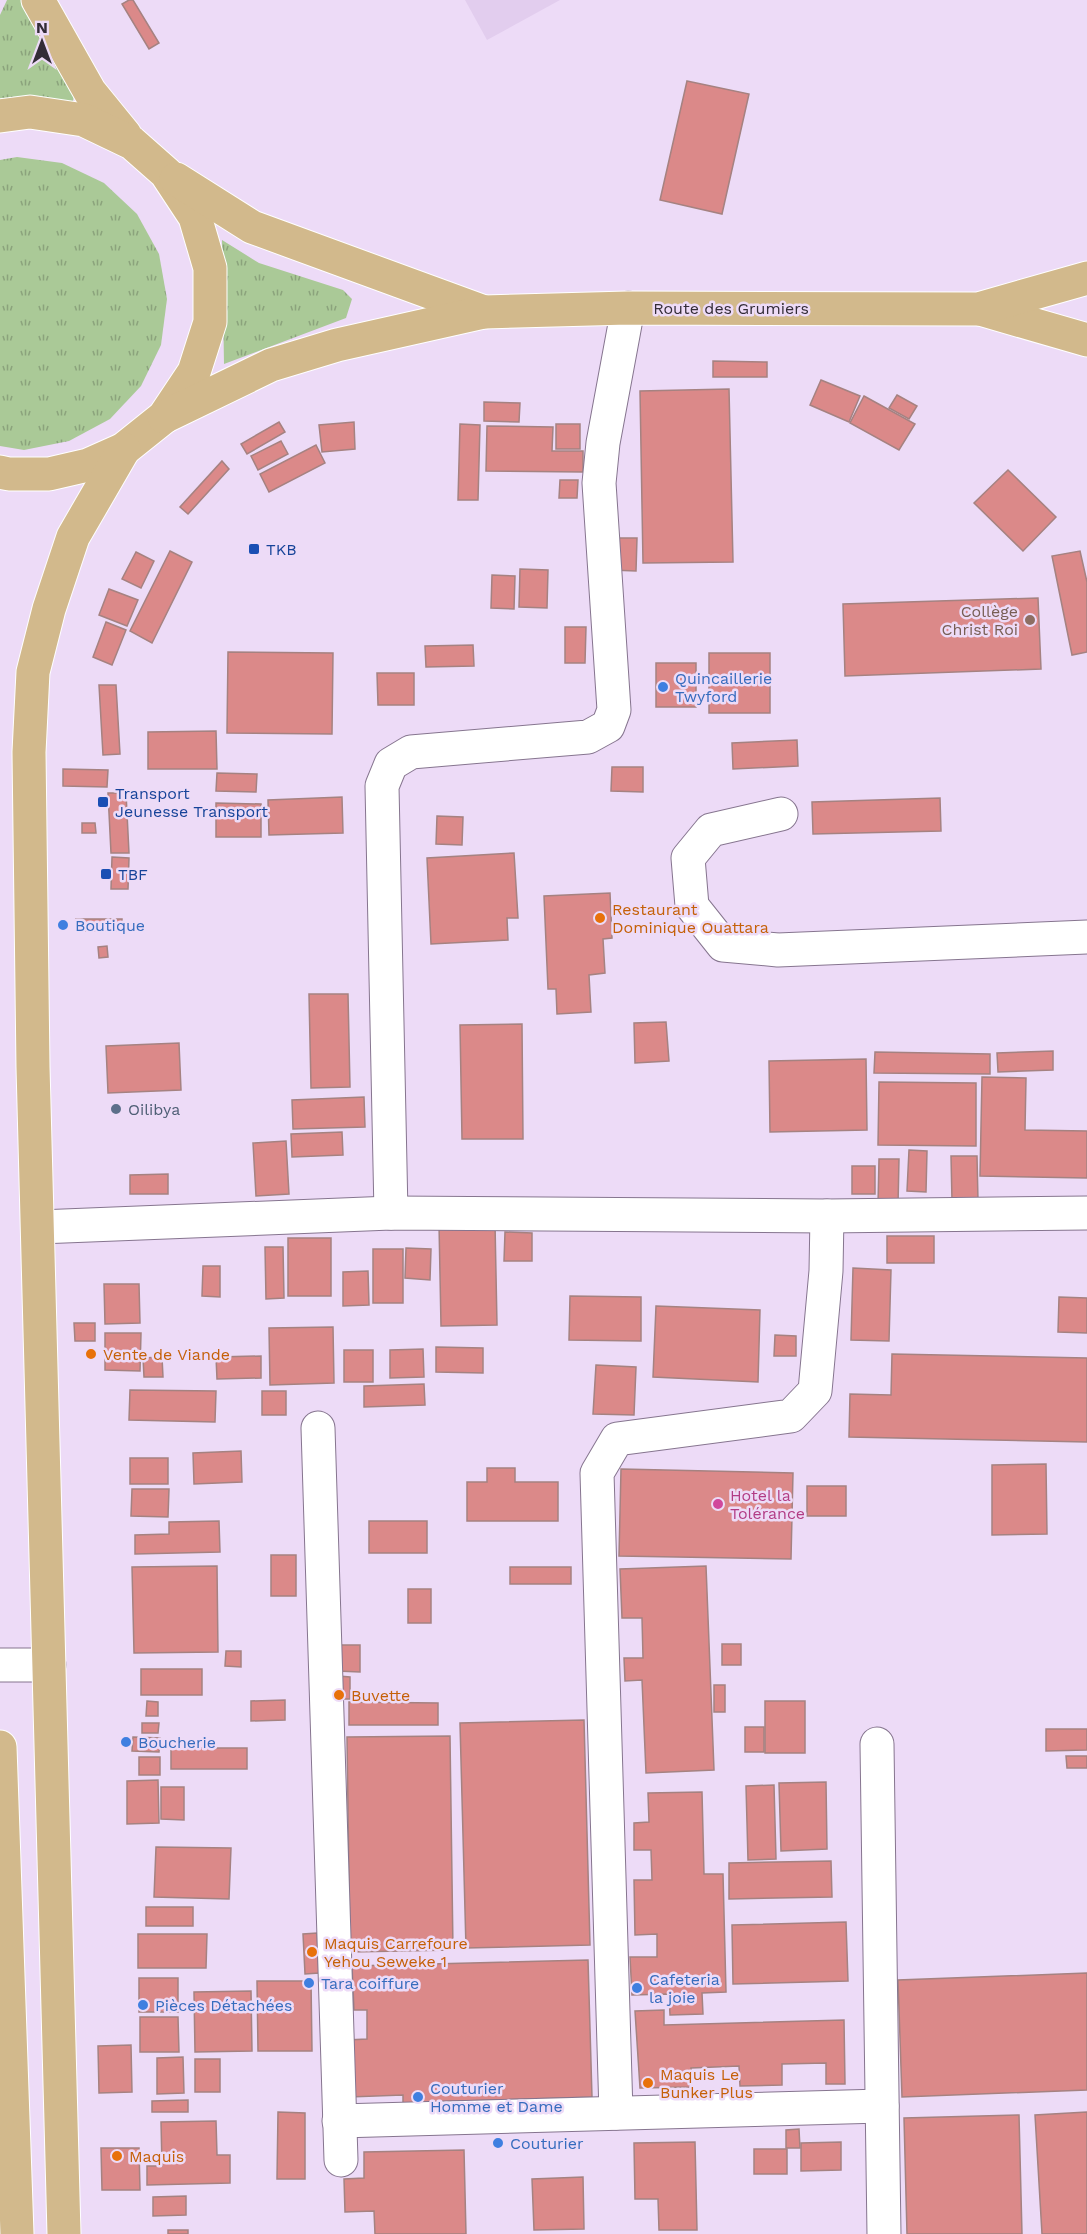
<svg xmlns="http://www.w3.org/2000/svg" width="1087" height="2234" viewBox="0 0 1087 2234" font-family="'Work Sans',sans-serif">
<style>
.built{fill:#e2cdee}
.grass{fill:url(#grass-tufts)}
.building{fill:#db8989;stroke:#a58281;stroke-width:1.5}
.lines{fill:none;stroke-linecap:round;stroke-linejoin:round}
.minor-casing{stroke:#86758f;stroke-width:35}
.major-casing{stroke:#fff;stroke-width:35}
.minor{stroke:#fff;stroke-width:33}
.major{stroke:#d2b98c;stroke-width:33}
.transit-dot{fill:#1a4fb4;stroke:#eddbf7;stroke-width:2}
.education-dot{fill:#8d6e63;stroke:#eddbf7;stroke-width:2}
.shop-dot{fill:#3f7fe0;stroke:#eddbf7;stroke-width:2}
.food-dot{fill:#e8710a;stroke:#eddbf7;stroke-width:2}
.service-dot{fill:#5c6f8a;stroke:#eddbf7;stroke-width:2}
.hotel-dot{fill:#d1479c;stroke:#eddbf7;stroke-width:2}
.labels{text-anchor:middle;stroke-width:5;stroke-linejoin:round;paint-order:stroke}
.street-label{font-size:16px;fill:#332c37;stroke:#eddbf7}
.transit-label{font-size:16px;fill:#164399;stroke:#eddbf7;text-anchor:start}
.education-label{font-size:16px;fill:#785e54;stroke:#eddbf7;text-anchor:end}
.shop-label{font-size:16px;fill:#366cbe;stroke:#eddbf7;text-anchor:start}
.food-label{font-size:16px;fill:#c56008;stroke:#eddbf7;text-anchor:start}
.service-label{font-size:16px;fill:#4e5e75;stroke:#eddbf7;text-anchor:start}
.hotel-label{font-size:16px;fill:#b23c85;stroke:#eddbf7;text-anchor:start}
</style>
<defs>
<pattern id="grass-tufts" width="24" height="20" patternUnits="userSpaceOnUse" patternTransform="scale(1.5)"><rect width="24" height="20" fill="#aac997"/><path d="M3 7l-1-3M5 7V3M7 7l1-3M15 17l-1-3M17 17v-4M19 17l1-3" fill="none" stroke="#8ba37c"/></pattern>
</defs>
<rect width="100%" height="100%" fill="#eddbf7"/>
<!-- built -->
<path class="built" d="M465,0H560L487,40Z"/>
<!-- grass -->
<g class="grass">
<path d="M7,0H27L74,96L72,106L0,107V15Z"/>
<path d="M17,157L62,163L104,183L137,214L159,254L167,299L161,345L141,386L110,419L69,441L24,450L0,446V160Z"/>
<path d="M222,240L259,263L343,290L352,299L346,318L224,364Z"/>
</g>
<!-- building -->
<g class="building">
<path d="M129,0H133L159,43L149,49L122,4Z"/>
<path d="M687,81L749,94L722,214L660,200Z"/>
<path d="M713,361L767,362V377H713Z"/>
<path d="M821,380L860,396L849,422L810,405Z"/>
<path d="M729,389L733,562L643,563L640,391Z"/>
<path d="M897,395L917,406L909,419L889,408Z"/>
<path d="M864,396L915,424L899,450L850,423Z"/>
<path d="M484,402L520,403L519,422L484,421Z"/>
<path d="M279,422L285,432L247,454L241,444Z"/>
<path d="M354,422L355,449L322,452L319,425Z"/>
<path d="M460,424L480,425L478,500H458Z"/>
<rect x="556" y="424" width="24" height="25"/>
<path d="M487,426L553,427L552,451H583V472L486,471Z"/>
<path d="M281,441L288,454L258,470L251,456Z"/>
<path d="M316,445L325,463L269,492L260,474Z"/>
<path d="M222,461L229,469L188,514L180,507Z"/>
<path d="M1008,470L1056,517L1023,551L974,503Z"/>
<path d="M560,480H578L577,498H559Z"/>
<path d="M612,538H637L636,571L611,570Z"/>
<path d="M170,551L192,562L152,643L130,631Z"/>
<path d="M1080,551L1087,582V652L1072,655L1052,556Z"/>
<path d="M136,552L154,561L141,588L122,579Z"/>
<path d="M520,569L548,570L547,608L519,607Z"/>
<path d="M492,575L515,576L514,609L491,608Z"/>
<path d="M109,589L138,600L127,626L99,615Z"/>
<path d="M1038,598L1041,669L845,676L843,604Z"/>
<path d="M106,622L126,630L112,665L93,657Z"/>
<path d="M565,627H586L585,663H565Z"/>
<path d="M473,645L474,666L426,667L425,646Z"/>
<path d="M228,652L333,653L332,734L227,733Z"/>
<rect x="709" y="653" width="61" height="60"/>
<rect x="656" y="663" width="40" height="44"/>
<path d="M377,673H414V705H378Z"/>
<path d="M99,685H116L120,754L103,755Z"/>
<path d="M216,731L217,769H148V732Z"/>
<path d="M797,740L798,766L733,769L732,743Z"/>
<path d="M612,767H643V792L611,791Z"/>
<path d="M63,769L108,770L107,787L63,786Z"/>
<path d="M217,773L257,774L256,792L216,791Z"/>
<path d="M108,793H126L129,853H111Z"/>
<path d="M342,797L343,833L269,835L268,800Z"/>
<path d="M940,798L941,831L813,834L812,802Z"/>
<path d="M216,803L261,804V837H216Z"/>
<path d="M437,816L463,817L462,845L436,844Z"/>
<path d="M82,823H95L96,833H82Z"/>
<path d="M514,853L518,918H507L508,940L431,944L427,858Z"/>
<path d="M112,857L129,858L128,889H111Z"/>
<path d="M610,893L612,938L603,939L605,973L589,975L591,1012L557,1014L556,989H548L544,896Z"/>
<rect x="76" y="919" width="46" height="12"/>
<path d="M107,946L108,957L99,958L98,947Z"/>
<path d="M309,994H348L350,1087L311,1088Z"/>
<path d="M666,1022L669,1061L635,1063L634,1023Z"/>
<path d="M522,1024L523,1139H462L460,1025Z"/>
<path d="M179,1043L181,1090L108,1093L106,1046Z"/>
<path d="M1053,1051V1070L998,1072L997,1053Z"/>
<path d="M875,1052L990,1054V1074L874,1073Z"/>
<path d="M866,1059L867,1130L770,1132L769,1061Z"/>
<path d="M982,1077L1026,1078L1025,1130L1087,1131V1178L980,1176Z"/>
<path d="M879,1082L976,1083V1146L878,1145Z"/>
<path d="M364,1097L365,1127L293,1129L292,1100Z"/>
<path d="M342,1132L343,1155L292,1157L291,1134Z"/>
<path d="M286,1141L289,1194L256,1196L253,1143Z"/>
<path d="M909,1150L927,1151L926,1192L907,1191Z"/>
<path d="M951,1156H977L978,1201H952Z"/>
<path d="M879,1159H899L898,1206L878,1205Z"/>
<rect x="852" y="1166" width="23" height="28"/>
<path d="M168,1174V1194H130V1175Z"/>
<path d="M495,1223L497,1325L441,1326L439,1224Z"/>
<path d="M505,1232L532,1233V1261H504Z"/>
<rect x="887" y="1236" width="47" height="27"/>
<rect x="288" y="1238" width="43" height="58"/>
<path d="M265,1247H283L284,1298L266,1299Z"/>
<path d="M406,1248L431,1249L430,1280L405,1278Z"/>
<rect x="373" y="1249" width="30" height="54"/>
<path d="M203,1266H220V1297L202,1296Z"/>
<path d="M853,1268L891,1270L889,1341L851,1340Z"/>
<path d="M368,1271L369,1305L343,1306V1272Z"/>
<path d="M104,1284H139L140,1323L105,1324Z"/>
<path d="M570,1296L641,1297V1341L569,1340Z"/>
<path d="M1059,1297L1087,1298V1333L1058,1332Z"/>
<path d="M656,1306L760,1310L758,1382L653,1377Z"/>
<path d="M74,1323H95V1341H75Z"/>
<path d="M333,1327L334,1383L270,1385L269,1328Z"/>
<path d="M105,1333H141L140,1371L105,1370Z"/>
<path d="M775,1335L796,1336V1356H774Z"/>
<path d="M436,1347L483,1348V1373L436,1372Z"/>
<path d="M423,1349L424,1377L390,1378V1350Z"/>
<rect x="344" y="1350" width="29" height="32"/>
<path d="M892,1354L1087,1358V1442L849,1437L850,1394L891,1395Z"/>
<path d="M261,1356V1378L217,1379L216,1357Z"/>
<path d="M162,1357L163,1377H144L143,1358Z"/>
<path d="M596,1365L636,1367L634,1415L593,1414Z"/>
<path d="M424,1384L425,1405L364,1407V1386Z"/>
<path d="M130,1390L216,1391L215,1422L129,1420Z"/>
<rect x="262" y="1391" width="24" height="24"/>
<path d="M241,1451L242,1482L194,1484L193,1453Z"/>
<rect x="130" y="1458" width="38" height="26"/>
<path d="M1046,1464L1047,1534L992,1535V1465Z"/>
<path d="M487,1468H515V1482H558V1521H467V1482H487Z"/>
<path d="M621,1469L793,1473L791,1559L619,1556Z"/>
<rect x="807" y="1486" width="39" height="30"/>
<path d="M132,1489H169L168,1517L131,1516Z"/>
<path d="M219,1521L220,1552L135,1554V1535L169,1534V1522Z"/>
<rect x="369" y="1521" width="58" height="32"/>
<rect x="271" y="1555" width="25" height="41"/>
<path d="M217,1566L218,1652L134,1653L132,1567Z"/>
<path d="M706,1566L714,1770L646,1773L642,1680L625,1681L624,1658H643L642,1618H622L620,1569Z"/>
<rect x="510" y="1567" width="61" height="17"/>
<rect x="408" y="1589" width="23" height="34"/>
<rect x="722" y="1644" width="19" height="21"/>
<path d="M338,1645H360V1672L337,1671Z"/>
<path d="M226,1651H241V1667L225,1666Z"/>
<rect x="141" y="1669" width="61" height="26"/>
<path d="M338,1676L350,1677V1699H337Z"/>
<rect x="714" y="1685" width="11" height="27"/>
<path d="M285,1700V1720L251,1721V1701Z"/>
<path d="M147,1701L158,1702V1716H146Z"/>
<rect x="765" y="1701" width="40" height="52"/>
<path d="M349,1702L438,1703V1725H349Z"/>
<path d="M584,1720L590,1945L466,1948L460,1723Z"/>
<path d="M142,1723H159L158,1733H142Z"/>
<rect x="745" y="1727" width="19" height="25"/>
<path d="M1046,1729H1087V1750L1046,1751Z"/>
<path d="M450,1736L453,1950L350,1952L347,1737Z"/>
<path d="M133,1737L160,1738L159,1752L132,1751Z"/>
<rect x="171" y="1748" width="76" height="21"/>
<path d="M1066,1756H1087V1768H1067Z"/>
<rect x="139" y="1757" width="21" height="18"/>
<path d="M158,1780L159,1823L127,1824V1781Z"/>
<path d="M826,1782L827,1849L781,1851L779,1783Z"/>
<path d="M774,1785L776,1859L748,1860L746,1786Z"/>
<path d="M161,1787H184V1820L161,1819Z"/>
<path d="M702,1792L704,1874H723L726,1992L702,1993L703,2014L670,2015L669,1994L632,1995L630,1957H657V1934L635,1935L634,1880H652L651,1850H634V1823L649,1822L648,1793Z"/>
<path d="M156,1847L231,1848L229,1899L154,1897Z"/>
<path d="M831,1861L832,1897L729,1899V1863Z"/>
<rect x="146" y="1907" width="47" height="19"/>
<path d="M846,1922L848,1981L733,1984L732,1925Z"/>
<path d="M317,1933L319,1973L305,1974L303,1934Z"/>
<path d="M138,1934H207L206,1968H138Z"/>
<path d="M588,1960L592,2097L430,2102V2108L403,2109V2095L349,2097L347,2040L367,2039V2010H354L352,1966Z"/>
<path d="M1087,1973V2090L902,2097L898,1980Z"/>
<rect x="139" y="1978" width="39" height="34"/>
<path d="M257,1981H311L312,2051H258Z"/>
<path d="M251,1991L252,2051L195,2052L194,1992Z"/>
<path d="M664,2010V2025L844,2020L845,2084H826V2063L782,2064V2085L740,2086L739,2066L691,2068L692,2087L640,2088L635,2011Z"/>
<path d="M140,2017H178L179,2052H140Z"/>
<path d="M131,2045L132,2092L99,2093L98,2046Z"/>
<path d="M183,2057L184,2093L157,2094V2058Z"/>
<rect x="195" y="2059" width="25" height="33"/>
<path d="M188,2100V2112H152V2101Z"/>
<path d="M278,2112L305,2113V2179H277Z"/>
<path d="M1087,2112V2234H1042L1035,2115Z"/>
<path d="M1019,2115L1022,2234H907L904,2118Z"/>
<path d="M216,2121L217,2155H230V2183L147,2185V2166H162L161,2122Z"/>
<path d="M799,2129L800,2148H786V2130Z"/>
<path d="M695,2142L697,2230H659L658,2199H635L634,2143Z"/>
<path d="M841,2142V2170L801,2171V2143Z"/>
<path d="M101,2148H139L140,2190H102Z"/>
<rect x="754" y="2149" width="33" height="25"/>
<path d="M464,2150L466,2234H375L374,2211L345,2212L344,2179L364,2178V2152Z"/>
<path d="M583,2177L584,2229L534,2230L532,2179Z"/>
<path d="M186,2196V2215L153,2216V2197Z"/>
<rect x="168" y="2230" width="20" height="4"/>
</g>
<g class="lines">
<!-- minor casing -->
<g class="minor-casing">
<g id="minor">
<path d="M781,814L711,830L688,858L692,906L723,945L778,950L1087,937"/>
<path d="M391,1213L382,786L391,764L411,752L588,737L608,726L614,710L599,483L603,443L628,308"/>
<path d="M39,1227L391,1213L827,1216L1087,1213"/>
<path d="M318,1428L341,2160"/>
<path d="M0,1665H49"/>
<path d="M877,1744L884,2234"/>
<path d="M616,2113L597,1473L617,1439L791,1416L815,1391L826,1271L827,1216"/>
<path d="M339,2121L882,2106"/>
</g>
</g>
<!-- major casing -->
<g class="major-casing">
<g id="major">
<path d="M38,0L90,92L125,135"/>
<path d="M0,116L30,112L84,120L132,143L166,173L195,217L210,268V322L194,372L164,417L124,449L88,465L49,474H9L0,472"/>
<path d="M176,179L252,227L484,312"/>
<path d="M980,309L1087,340"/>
<path d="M164,417L271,365L337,345L484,312L628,308L978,309L1087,278"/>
<path d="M0,1747L17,2234"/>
<path d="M64,2234L33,1067L29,752L33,672L49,609L73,537L124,449"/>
</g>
</g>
<!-- minor -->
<use href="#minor" class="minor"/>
<!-- major -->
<use href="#major" class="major"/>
</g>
<!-- markers -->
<g class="transit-dot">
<rect x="248" y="543" width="12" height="12" rx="3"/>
<rect x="97" y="796" width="12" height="12" rx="3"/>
<rect x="100" y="868" width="12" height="12" rx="3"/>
</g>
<circle class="education-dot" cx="1030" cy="620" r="6"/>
<g class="shop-dot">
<circle cx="663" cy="687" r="6"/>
<circle cx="63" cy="925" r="6"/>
<circle cx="126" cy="1742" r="6"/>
<circle cx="309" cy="1983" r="6"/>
<circle cx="637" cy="1988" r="6"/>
<circle cx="143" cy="2005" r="6"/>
<circle cx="418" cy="2097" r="6"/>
<circle cx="498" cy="2143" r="6"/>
</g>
<g class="food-dot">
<circle cx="600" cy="918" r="6"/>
<circle cx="91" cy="1354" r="6"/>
<circle cx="339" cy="1695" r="6"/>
<circle cx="312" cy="1952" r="6"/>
<circle cx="648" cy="2083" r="6"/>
<circle cx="117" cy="2156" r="6"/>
</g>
<circle class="service-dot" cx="116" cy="1109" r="6"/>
<circle class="hotel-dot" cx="718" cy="1504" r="6"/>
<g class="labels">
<!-- street labels -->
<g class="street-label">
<text x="731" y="314">Route des Grumiers</text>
</g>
<!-- transit labels -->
<g class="transit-label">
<text x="266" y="555">TKB</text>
<text x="115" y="799">Transport<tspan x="115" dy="18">Jeunesse Transport</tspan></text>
<text x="118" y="880">TBF</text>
</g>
<!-- education labels -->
<g class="education-label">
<text x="1018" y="617">Collège<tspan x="1018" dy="18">Christ Roi</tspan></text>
</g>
<!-- shop labels -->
<g class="shop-label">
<text x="675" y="684">Quincaillerie<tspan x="675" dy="18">Twyford</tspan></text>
<text x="75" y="931">Boutique</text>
<text x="138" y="1748">Boucherie</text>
<text x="649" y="1985">Cafeteria<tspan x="649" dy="18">la joie</tspan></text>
<text x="321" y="1989">Tara coiffure</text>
<text x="155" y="2011">Pièces Détachées</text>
<text x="430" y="2094">Couturier<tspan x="430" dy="18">Homme et Dame</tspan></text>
<text x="510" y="2149">Couturier</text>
</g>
<!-- food labels -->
<g class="food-label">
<text x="612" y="915">Restaurant<tspan x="612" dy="18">Dominique Ouattara</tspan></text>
<text x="103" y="1360">Vente de Viande</text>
<text x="351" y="1701">Buvette</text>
<text x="324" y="1949">Maquis Carrefoure<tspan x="324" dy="18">Yehou Seweke 1</tspan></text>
<text x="660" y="2080">Maquis Le<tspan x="660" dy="18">Bunker Plus</tspan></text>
<text x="129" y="2162">Maquis</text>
</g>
<!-- service labels -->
<g class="service-label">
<text x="128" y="1115">Oilibya</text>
</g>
<!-- hotel labels -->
<g class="hotel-label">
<text x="730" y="1501">Hotel la<tspan x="730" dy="18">Tolérance</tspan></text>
</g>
</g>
<!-- north arrow -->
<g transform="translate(42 42)" stroke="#eddbf7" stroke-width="4.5" paint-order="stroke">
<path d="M0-4.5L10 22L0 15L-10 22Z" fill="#332c37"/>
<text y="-9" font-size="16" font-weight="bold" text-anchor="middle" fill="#332c37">N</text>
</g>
</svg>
